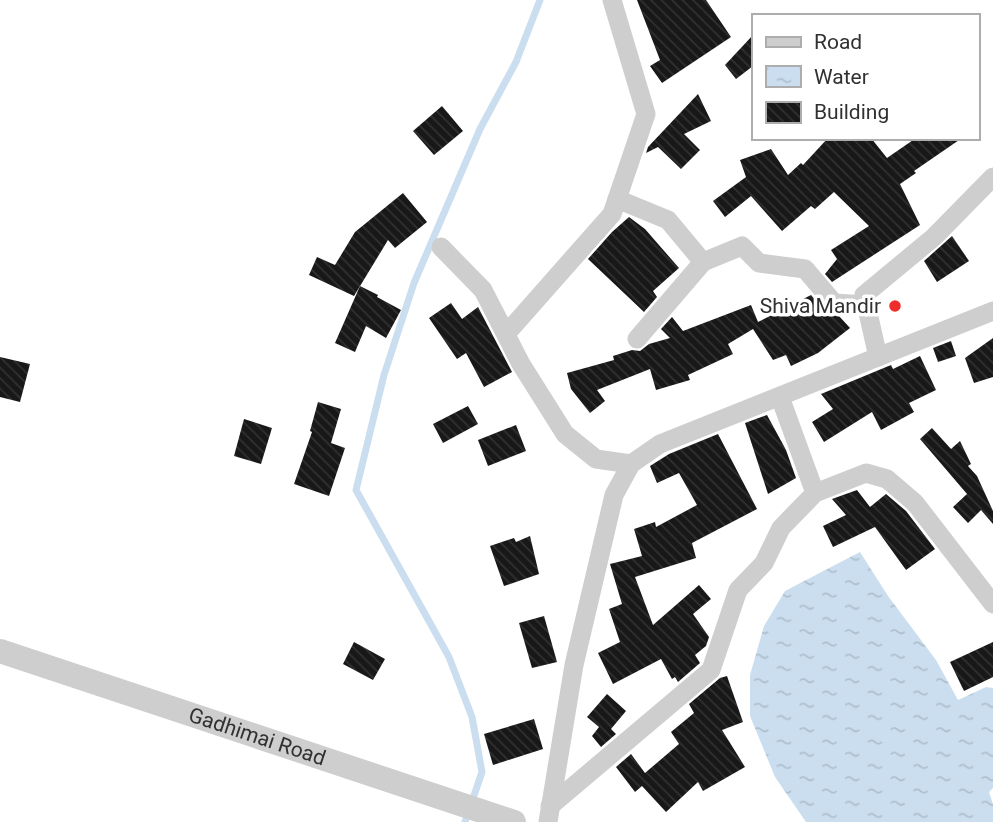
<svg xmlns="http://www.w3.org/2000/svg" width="993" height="822" viewBox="0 0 993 822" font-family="Roboto,sans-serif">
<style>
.water{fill:url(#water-ripples)}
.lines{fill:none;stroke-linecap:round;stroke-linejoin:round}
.stream{stroke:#cadeef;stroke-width:7}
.building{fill:url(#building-back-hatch)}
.minor{stroke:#cecece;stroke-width:19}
.tertiary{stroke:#cecece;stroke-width:24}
.poi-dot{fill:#ef2d2c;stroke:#fff;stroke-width:2.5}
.labels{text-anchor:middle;stroke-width:7;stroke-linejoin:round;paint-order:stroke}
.poi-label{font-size:21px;fill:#313131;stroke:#fff;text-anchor:end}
.street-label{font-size:21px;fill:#313131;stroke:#fff}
</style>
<defs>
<pattern id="water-ripples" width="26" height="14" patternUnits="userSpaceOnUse" patternTransform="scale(1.75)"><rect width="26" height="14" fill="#cadeef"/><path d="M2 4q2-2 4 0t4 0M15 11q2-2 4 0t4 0" fill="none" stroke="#aebfcd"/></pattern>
<pattern id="building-back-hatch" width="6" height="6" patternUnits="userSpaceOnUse" patternTransform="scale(1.75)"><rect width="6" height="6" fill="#181818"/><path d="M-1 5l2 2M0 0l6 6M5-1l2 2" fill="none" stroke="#313131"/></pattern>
</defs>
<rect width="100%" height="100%" fill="#fff"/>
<!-- water -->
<path class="water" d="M860,552L888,596L936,660L958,700L986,687L993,688V788L989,792L993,804V822H806L775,777L750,716V675L764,626L785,591Z"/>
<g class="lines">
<!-- stream -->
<path class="stream" d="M465,822L482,772L472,717L449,657L356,490L384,375L414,283L480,129L516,62L540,0"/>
</g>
<!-- building -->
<g class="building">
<path d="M637,0H706L731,37L662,83L650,66L660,60Z"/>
<path d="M753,35V66L736,79L725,65Z"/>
<path d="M698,94L711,121L684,134L700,150L681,169L658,147L646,153L648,147Z"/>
<path d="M442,106L463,131L434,155L413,131Z"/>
<path d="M828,138H871L887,158L916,138H962L914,171L916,173L900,184L920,225L832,282L825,274L837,259L831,250L869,226L834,192L815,209L811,206L782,231L751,196L725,217L713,201L746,177L740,160L771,149L788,175L801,163L803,165Z"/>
<path d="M403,193L427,222L395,248L388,240L354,296L309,275L317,257L335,265L355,232Z"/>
<path d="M629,217L645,229L679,268L653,291L657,297L644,312L588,259L612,232Z"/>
<path d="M952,236L969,261L937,282L924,261Z"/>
<path d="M360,286L378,295L377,297L401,310L386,338L366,326L355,352L335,343Z"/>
<path d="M811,295L825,311L839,316L850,328L818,353L791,366L786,355L773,360L753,329L728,344L733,354L688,375L690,380L656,390L650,369L597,390L605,401L590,413L571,389L567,373L614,360L613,356L632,350L640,351L649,344L670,338L661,329L672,317L683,331L751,305L758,322Z"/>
<path d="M451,303L462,319L478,307L512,372L484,387L466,353L457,359L429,318Z"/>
<path d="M993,338V377L974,383L965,358Z"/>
<path d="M951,341L956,356L938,362L933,348Z"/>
<path d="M920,356L936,390L909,403L914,412L881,430L872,412L824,442L812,422L833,409L821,394L891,365L893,369Z"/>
<path d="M0,357L30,364L20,402L0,397Z"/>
<path d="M318,402L341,409L331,443L345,448L329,496L294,484L312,432L310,431Z"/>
<path d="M468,406L478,424L443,443L433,424Z"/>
<path d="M767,415L786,450L796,478L768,494L745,423Z"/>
<path d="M244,419L272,428L261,464L234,456Z"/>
<path d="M516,425L526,451L488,466L478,440Z"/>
<path d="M932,428L951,449L960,441L971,464L968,466L977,476L993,511V524L981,510L968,523L953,507L967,494L920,439Z"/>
<path d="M718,434L757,509L692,543L696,558L635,577L653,625L699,585L711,599L693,614L709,637L706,646L695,655L700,663L678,682L675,677L672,679L661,659L613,684L598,653L620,642L609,609L622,604L610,564L642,556L634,529L655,522L656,527L697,505L679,473L657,483L650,466L669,454Z"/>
<path d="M857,490L870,507L886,494L906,511L935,549L906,570L875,527L833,547L823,526L846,515L832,499Z"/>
<path d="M530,536L539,574L504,586L490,546L514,538L516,542Z"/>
<path d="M544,616L557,662L532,668L519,623Z"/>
<path d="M354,642L385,659L373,680L343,664Z"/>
<path d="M993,642V677L964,691L950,662Z"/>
<path d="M727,676L743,722L722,730L745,767L703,791L698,782L666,812L642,786L635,792L616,767L631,754L645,773L679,744L671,732L694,713L689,704L720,678Z"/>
<path d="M607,694L626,711L611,729L616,734L601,747L592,736L599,727L587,717Z"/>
<path d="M534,719L543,749L493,765L484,734Z"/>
</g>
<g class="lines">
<!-- minor -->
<g class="minor">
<path d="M617,199L668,220L703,262L742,246L759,263L805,269L834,303L867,305"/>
<path d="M441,247L483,290L521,364L565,434L596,459L631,464"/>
<path d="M506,334L612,214L646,114L612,0"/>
<path d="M637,339L703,262"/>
<path d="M878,357L864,295L934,237L993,177"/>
<path d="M780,397L815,493"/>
<path d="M550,806L711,670L738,590L764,563L781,528L815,493L866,473L887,479L915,503L993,604"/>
<path d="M548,822L574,665L614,495L631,464L660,444L993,311"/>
</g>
<!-- tertiary -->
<path class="tertiary" id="s1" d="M0,651L514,822"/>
</g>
<!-- markers -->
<circle class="poi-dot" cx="895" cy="306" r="7"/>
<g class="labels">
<!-- poi labels -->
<g class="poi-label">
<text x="881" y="313">Shiva Mandir</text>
</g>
<!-- street labels -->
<g class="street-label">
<text dy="7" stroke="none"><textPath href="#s1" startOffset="271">Gadhimai Road</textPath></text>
</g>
</g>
<!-- legend -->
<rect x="752" y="14" width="228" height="126" fill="#ffffff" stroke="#adadad" stroke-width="2"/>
<rect x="766" y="37" width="35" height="10" fill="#cecece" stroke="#adadad" stroke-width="2"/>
<text x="814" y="49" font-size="21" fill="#313131">Road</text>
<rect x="766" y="66" width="35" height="21" fill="url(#water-ripples)" stroke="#adadad" stroke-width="2"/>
<text x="814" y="84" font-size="21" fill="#313131">Water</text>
<rect x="766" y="102" width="35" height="21" fill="url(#building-back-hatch)" stroke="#adadad" stroke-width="2"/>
<text x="814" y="119" font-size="21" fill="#313131">Building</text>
</svg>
